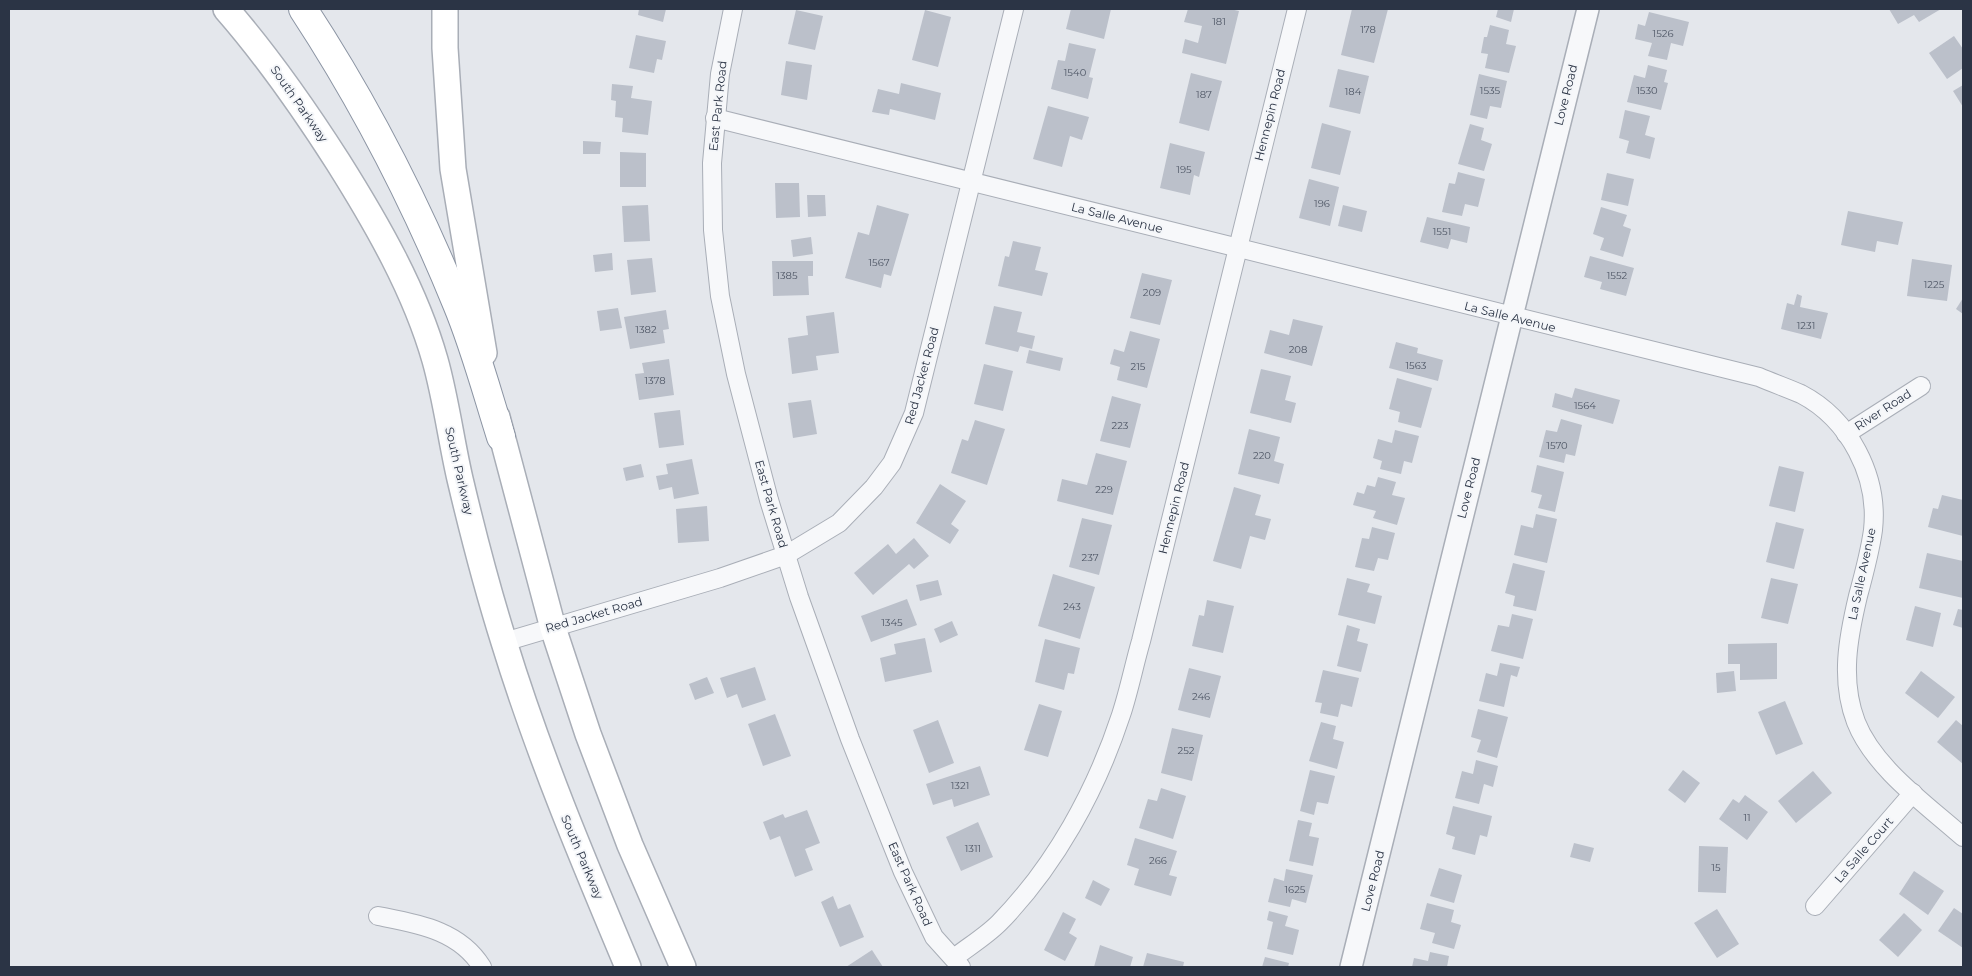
<svg xmlns="http://www.w3.org/2000/svg" width="1972" height="976" viewBox="0 0 1972 976" font-family="Montserrat,sans-serif">
<style>
.building{fill:#bbc0ca}
.lines{fill:none;stroke-linecap:round;stroke-linejoin:round}
.minor-casing{stroke:#a9aeb7;stroke-width:20}
.tertiary-casing{stroke:#a9aeb7;stroke-width:24}
.secondary-casing{stroke:#a9aeb7;stroke-width:28}
.motorway-casing{stroke:#8b94a3;stroke-width:30}
.minor{stroke:#f7f8fa;stroke-width:18}
.tertiary{stroke:#f7f8fa;stroke-width:21}
.secondary{stroke:#fff;stroke-width:25}
.motorway{stroke:#fff;stroke-width:28}
.labels{text-anchor:middle;stroke-width:4;stroke-linejoin:round;paint-order:stroke}
.number-label{font-size:10px;fill:#4f5766}
.street-label{font-size:12px;fill:#2b3445;stroke:#f4f6f9}
</style>
<rect width="100%" height="100%" fill="#e4e7ec"/>
<!-- building -->
<g class="building">
<path d="M639,9H666L663,22L638,15Z"/>
<path d="M1071,9H1111L1104,39L1066,29Z"/>
<path d="M1188,9H1230L1239,11L1226,64L1182,53L1185,39L1198,43L1202,26L1184,22Z"/>
<path d="M1352,9H1388L1374,63L1341,55Z"/>
<path d="M1498,9H1514L1511,22L1496,17Z"/>
<path d="M1889,9H1941L1919,22L1914,15L1898,24Z"/>
<path d="M796,10L823,16L815,50L788,44Z"/>
<path d="M925,10L951,17L938,67L912,60Z"/>
<path d="M1649,12L1689,22L1683,46L1671,43L1667,60L1648,56L1652,43L1635,39L1638,24L1645,26Z"/>
<path d="M1490,25L1509,30L1506,44L1516,46L1509,73L1485,68L1488,54L1481,53L1484,37H1487Z"/>
<path d="M636,35L666,41L662,60L657,59L654,73L629,68Z"/>
<path d="M1954,36L1963,49V68L1947,79L1929,53Z"/>
<path d="M1069,43L1096,49L1089,77L1093,78L1088,99L1051,89L1058,60L1065,61Z"/>
<path d="M786,61L812,65L807,100L781,95Z"/>
<path d="M1648,65L1667,70L1664,82L1668,83L1661,110L1627,102L1634,75L1645,78Z"/>
<path d="M1338,69L1369,76L1360,114L1329,107Z"/>
<path d="M1191,73L1222,81L1209,131L1179,123Z"/>
<path d="M1479,74L1507,81L1501,108L1490,106L1487,119L1470,115Z"/>
<path d="M901,83L941,93L935,120L890,109L889,115L872,112L878,89L899,94Z"/>
<path d="M612,84L633,86L631,98L652,101L648,135L622,132L623,118L615,117L616,101L611,100Z"/>
<path d="M1963,85V107L1953,91Z"/>
<path d="M1048,106L1089,117L1082,140L1070,136L1062,167L1033,159Z"/>
<path d="M1625,110L1650,116L1645,135L1655,138L1650,159L1626,153L1629,141L1619,138Z"/>
<path d="M1322,123L1351,131L1340,175L1311,168Z"/>
<path d="M1470,124L1484,128L1481,140L1492,144L1484,171L1458,164Z"/>
<path d="M583,141L601,142L600,154H583Z"/>
<path d="M1170,143L1205,152L1199,177L1194,175L1190,195L1160,188Z"/>
<path d="M620,152L646,153V187H620Z"/>
<path d="M1458,172L1485,179L1478,207L1465,204L1462,216L1442,212L1449,183L1455,184Z"/>
<path d="M1607,173L1634,179L1628,206L1601,200Z"/>
<path d="M1309,179L1339,187L1330,226L1299,218Z"/>
<path d="M775,183H799L800,217L776,218Z"/>
<path d="M807,195H825L826,216L808,217Z"/>
<path d="M648,205L650,241L624,242L622,206Z"/>
<path d="M877,205L909,214L891,276L884,274L881,288L845,278L858,232L869,235Z"/>
<path d="M1343,205L1367,211L1362,232L1338,226Z"/>
<path d="M1601,207L1627,215L1623,226L1631,229L1623,257L1600,250L1604,238L1593,234Z"/>
<path d="M1848,211L1903,222L1898,245L1877,241L1875,252L1841,245Z"/>
<path d="M1427,217L1470,227L1467,243L1451,239L1448,249L1420,242Z"/>
<path d="M811,237L813,254L793,257L791,240Z"/>
<path d="M1013,241L1041,247L1035,270L1048,273L1042,296L998,286L1005,256L1009,257Z"/>
<path d="M612,253L613,270L595,272L593,255Z"/>
<path d="M1590,256L1634,268L1626,296L1600,289L1602,282L1584,277Z"/>
<path d="M652,258L656,292L631,295L627,260Z"/>
<path d="M1912,259L1952,265L1947,301L1907,296Z"/>
<path d="M772,261H813V276H808L809,295L773,296Z"/>
<path d="M1142,273L1172,280L1160,325L1130,318Z"/>
<path d="M1797,294L1802,296L1800,307L1828,313L1821,339L1781,329L1787,303L1794,305Z"/>
<path d="M1963,298V314L1956,309Z"/>
<path d="M994,306L1022,312L1017,332L1035,336L1032,349L1020,346L1018,352L985,344Z"/>
<path d="M618,308L622,328L600,331L597,311Z"/>
<path d="M666,310L669,329L663,330L665,343L630,349L624,317Z"/>
<path d="M834,312L839,353L816,356L818,370L792,374L788,338L808,335L806,316Z"/>
<path d="M1293,319L1323,326L1312,366L1264,353L1270,330L1289,335Z"/>
<path d="M1130,331L1160,339L1147,388L1117,380L1120,367L1110,364L1114,349L1124,352Z"/>
<path d="M1396,342L1418,348L1417,353L1443,360L1438,381L1389,368Z"/>
<path d="M1029,350L1063,358L1060,371L1026,363Z"/>
<path d="M669,359L674,395L639,400L635,374L644,373L642,363Z"/>
<path d="M984,364L1013,371L1003,411L974,404Z"/>
<path d="M1261,369L1291,376L1285,400L1296,403L1291,423L1250,413Z"/>
<path d="M1397,378L1432,388L1421,428L1398,422L1400,412L1389,409Z"/>
<path d="M1575,388L1620,400L1613,424L1552,407L1555,393L1572,398Z"/>
<path d="M1112,396L1141,404L1130,448L1100,441Z"/>
<path d="M811,400L817,434L793,438L788,403Z"/>
<path d="M680,410L684,445L659,448L654,413Z"/>
<path d="M1561,419L1582,425L1575,456L1566,454L1564,463L1539,457L1546,430L1557,432Z"/>
<path d="M975,420L1005,429L987,485L951,473L962,439L968,441Z"/>
<path d="M1249,429L1280,437L1274,461L1284,464L1279,484L1238,474Z"/>
<path d="M1395,430L1419,436L1412,463L1404,461L1401,474L1380,469L1382,461L1373,458L1378,439L1392,443Z"/>
<path d="M1096,453L1127,461L1113,515L1057,501L1062,479L1087,485Z"/>
<path d="M692,459L699,494L674,499L672,487L659,490L656,476L668,474L666,464Z"/>
<path d="M641,464L644,477L626,481L623,468Z"/>
<path d="M1537,465L1564,472L1555,512L1538,508L1542,495L1531,492Z"/>
<path d="M1779,466L1804,472L1795,512L1769,506Z"/>
<path d="M1378,477L1396,482L1392,495L1405,498L1397,525L1373,518L1376,511L1353,505L1357,492L1364,494L1367,485L1375,487Z"/>
<path d="M940,484L966,501L951,524L959,530L950,544L916,523Z"/>
<path d="M1234,487L1261,495L1255,515L1271,519L1265,540L1250,536L1241,569L1213,561Z"/>
<path d="M1942,495L1963,500V536L1928,527L1933,508L1938,509Z"/>
<path d="M707,506L709,541L678,543L676,509Z"/>
<path d="M1536,514L1557,519L1547,563L1514,555L1521,525L1533,528Z"/>
<path d="M1082,518L1112,525L1099,575L1069,567Z"/>
<path d="M1776,522L1804,529L1794,569L1766,562Z"/>
<path d="M1372,527L1395,533L1388,560L1378,558L1374,571L1355,567L1362,538L1369,539Z"/>
<path d="M914,538L929,556L914,569L909,564L873,595L854,573L888,544L896,554Z"/>
<path d="M1927,553L1963,561V598L1919,588Z"/>
<path d="M1513,563L1545,571L1536,611L1513,606L1515,596L1505,593Z"/>
<path d="M1053,574L1095,587L1080,639L1038,626Z"/>
<path d="M1347,578L1370,584L1367,592L1382,596L1375,624L1338,615Z"/>
<path d="M1771,578L1798,584L1788,624L1761,618Z"/>
<path d="M938,580L942,595L920,601L916,585Z"/>
<path d="M907,599L917,625L871,642L861,616Z"/>
<path d="M1207,600L1234,606L1223,653L1192,646L1199,615L1204,616Z"/>
<path d="M1915,606L1941,613L1933,647L1906,640Z"/>
<path d="M1958,609L1963,610V628L1953,625Z"/>
<path d="M1512,614L1533,619L1523,659L1491,651L1498,625L1509,627Z"/>
<path d="M952,621L958,635L940,643L934,629Z"/>
<path d="M1347,625L1360,629L1357,641L1368,644L1361,672L1337,666Z"/>
<path d="M925,638L932,672L885,682L880,658L896,654L894,644Z"/>
<path d="M1045,639L1080,648L1074,674L1068,673L1064,690L1035,682Z"/>
<path d="M1777,643V679L1740,680V664H1728V644Z"/>
<path d="M1500,663L1520,667L1517,677L1511,675L1504,707L1479,701L1486,673L1497,676Z"/>
<path d="M755,667L766,700L742,708L737,694L727,698L720,678Z"/>
<path d="M1189,668L1221,676L1210,718L1178,710Z"/>
<path d="M1323,670L1359,678L1352,707L1341,704L1338,717L1320,713L1322,703L1315,702Z"/>
<path d="M1734,671L1736,691L1717,693L1716,673Z"/>
<path d="M1921,671L1955,697L1938,718L1905,693Z"/>
<path d="M707,677L714,693L695,700L689,684Z"/>
<path d="M1785,701L1803,744L1776,755L1758,712Z"/>
<path d="M1039,704L1062,711L1048,757L1024,750Z"/>
<path d="M1478,709L1508,717L1497,758L1477,752L1481,740L1471,737Z"/>
<path d="M775,714L791,756L763,766L748,724Z"/>
<path d="M938,720L954,763L929,773L913,730Z"/>
<path d="M1956,720L1963,726V764L1937,742Z"/>
<path d="M1321,722L1336,726L1333,739L1344,742L1337,769L1309,761Z"/>
<path d="M1172,728L1203,735L1192,781L1161,773Z"/>
<path d="M1476,760L1498,766L1493,787L1484,784L1479,804L1455,798L1462,771L1473,774Z"/>
<path d="M980,766L990,795L954,807L952,799L933,805L926,784Z"/>
<path d="M1310,770L1335,776L1328,804L1317,802L1314,815L1300,811Z"/>
<path d="M1683,770L1700,783L1685,803L1668,790Z"/>
<path d="M1813,771L1832,793L1796,823L1778,801Z"/>
<path d="M1161,788L1186,796L1173,839L1139,828L1148,799L1157,801Z"/>
<path d="M1745,795L1768,812L1747,840L1719,819L1733,799L1739,803Z"/>
<path d="M1453,806L1492,816L1487,837L1480,835L1475,855L1452,849L1455,837L1446,834Z"/>
<path d="M807,810L820,843L805,849L813,870L795,877L780,836L770,840L763,822L783,814L785,818Z"/>
<path d="M1298,820L1312,823L1309,836L1319,838L1313,866L1289,861Z"/>
<path d="M978,822L993,857L961,871L946,837Z"/>
<path d="M1135,838L1177,851L1169,875L1177,877L1171,896L1134,885L1139,869L1127,865Z"/>
<path d="M1574,843L1594,848L1590,862L1570,857Z"/>
<path d="M1699,846L1728,847L1726,893L1698,892Z"/>
<path d="M1439,868L1462,875L1454,903L1430,896Z"/>
<path d="M1286,869L1313,875L1306,903L1292,899L1290,907L1268,902L1274,878L1284,881Z"/>
<path d="M1914,871L1944,891L1928,915L1899,894Z"/>
<path d="M1093,880L1110,889L1101,906L1085,898Z"/>
<path d="M833,896L838,909L850,904L864,937L840,947L821,902Z"/>
<path d="M1427,903L1454,910L1451,922L1461,925L1454,949L1432,943L1435,933L1420,929Z"/>
<path d="M1954,908L1963,914V948L1938,931Z"/>
<path d="M1717,909L1739,944L1717,958L1694,923Z"/>
<path d="M1269,911L1288,916L1285,926L1299,930L1293,955L1267,949L1273,922L1267,920Z"/>
<path d="M1063,912L1076,919L1069,933L1077,938L1065,961L1044,950Z"/>
<path d="M1904,913L1922,930L1898,957L1879,940Z"/>
<path d="M1100,945L1133,957L1130,967H1094Z"/>
<path d="M872,950L883,967H846Z"/>
<path d="M1430,952L1449,956L1447,967H1412L1414,958L1428,961Z"/>
<path d="M1147,953L1184,962L1183,967H1143Z"/>
<path d="M1265,957L1289,963L1288,967H1262Z"/>
</g>
<g class="lines">
<!-- minor casing -->
<g class="minor-casing">
<g id="minor">
<path d="M733,9L720,74L712,163L713,230L720,296L736,374L769,500L799,597L850,739L903,872L934,937L961,967"/>
<path d="M715,118L1759,377C1773,383 1787,388 1801,394C1849,419 1879,476 1873,530C1870,552 1864,574 1858,596C1848,638 1840,680 1856,722C1874,768 1927,805 1963,837"/>
<path d="M1846,434L1921,386"/>
<path d="M504,642L720,578L786,555L839,523L874,487L892,463L914,413L1014,9"/>
<path d="M1815,906L1913,793"/>
<path d="M378,916C418,924 459,930 482,967"/>
<path d="M954,958C968,947 986,936 999,923C1055,866 1096,791 1121,715C1129,691 1134,665 1141,641L1297,9"/>
</g>
</g>
<!-- tertiary casing -->
<g class="tertiary-casing">
<path id="tertiary" d="M1351,967L1588,9"/>
</g>
<!-- secondary casing -->
<g class="secondary-casing">
<g id="secondary">
<path d="M226,9C268,57 304,109 338,162C377,224 415,290 435,360C446,399 451,440 460,479C473,534 487,588 504,642C538,753 583,860 628,967"/>
<path d="M445,9V48L453,169L484,353"/>
<path d="M497,417L553,628L588,734L630,845L683,967"/>
</g>
</g>
<!-- motorway casing -->
<g class="motorway-casing">
<path id="motorway" d="M303,9C364,102 415,201 457,304C475,347 487,393 501,437"/>
</g>
<!-- minor -->
<use href="#minor" class="minor"/>
<!-- tertiary -->
<use href="#tertiary" class="tertiary"/>
<!-- secondary -->
<use href="#secondary" class="secondary"/>
<!-- motorway -->
<use href="#motorway" class="motorway"/>
</g>
<g class="labels">
<!-- number labels -->
<g class="number-label">
<text x="1219" y="25">181</text>
<text x="1368" y="33">178</text>
<text x="1663" y="37">1526</text>
<text x="1075" y="76">1540</text>
<text x="1490" y="94">1535</text>
<text x="1647" y="94">1530</text>
<text x="1353" y="95">184</text>
<text x="1204" y="98">187</text>
<text x="1184" y="173">195</text>
<text x="1322" y="207">196</text>
<text x="1442" y="235">1551</text>
<text x="879" y="266">1567</text>
<text x="787" y="279">1385</text>
<text x="1617" y="279">1552</text>
<text x="1934" y="288">1225</text>
<text x="1152" y="296">209</text>
<text x="1806" y="329">1231</text>
<text x="646" y="333">1382</text>
<text x="1298" y="353">208</text>
<text x="1416" y="369">1563</text>
<text x="1138" y="370">215</text>
<text x="655" y="384">1378</text>
<text x="1585" y="409">1564</text>
<text x="1120" y="429">223</text>
<text x="1557" y="449">1570</text>
<text x="1262" y="459">220</text>
<text x="1104" y="493">229</text>
<text x="1090" y="561">237</text>
<text x="1072" y="610">243</text>
<text x="892" y="626">1345</text>
<text x="1201" y="700">246</text>
<text x="1186" y="754">252</text>
<text x="960" y="789">1321</text>
<text x="1747" y="821">11</text>
<text x="973" y="852">1311</text>
<text x="1158" y="864">266</text>
<text x="1716" y="871">15</text>
<text x="1295" y="893">1625</text>
</g>
<!-- street labels -->
<g class="street-label">
<text transform="translate(1566 95) rotate(-76)" y="4">Love Road</text>
<text transform="translate(299 104) rotate(55)" y="4">South Parkway</text>
<text transform="translate(718 106) rotate(-84)" y="4">East Park Road</text>
<text transform="translate(1270 115) rotate(-76)" y="4">Hennepin Road</text>
<text transform="translate(1117 218) rotate(14)" y="4">La Salle Avenue</text>
<text transform="translate(1510 317) rotate(14)" y="4">La Salle Avenue</text>
<text transform="translate(922 376) rotate(-75)" y="4">Red Jacket Road</text>
<text transform="translate(1883 410) rotate(-33)" y="4">River Road</text>
<text transform="translate(459 471) rotate(77)" y="4">South Parkway</text>
<text transform="translate(1469 488) rotate(-76)" y="4">Love Road</text>
<text transform="translate(771 504) rotate(74)" y="4">East Park Road</text>
<text transform="translate(1174 508) rotate(-76)" y="4">Hennepin Road</text>
<text transform="translate(1862 574) rotate(-78)" y="4">La Salle Avenue</text>
<text transform="translate(594 615) rotate(-16)" y="4">Red Jacket Road</text>
<text transform="translate(1864 850) rotate(-49)" y="4">La Salle Court</text>
<text transform="translate(582 857) rotate(67)" y="4">South Parkway</text>
<text transform="translate(1373 881) rotate(-76)" y="4">Love Road</text>
<text transform="translate(910 884) rotate(66)" y="4">East Park Road</text>
</g>
</g>
<!-- border -->
<rect width="1972" height="976" fill="none" stroke="#2b3445" stroke-width="20"/>
</svg>
